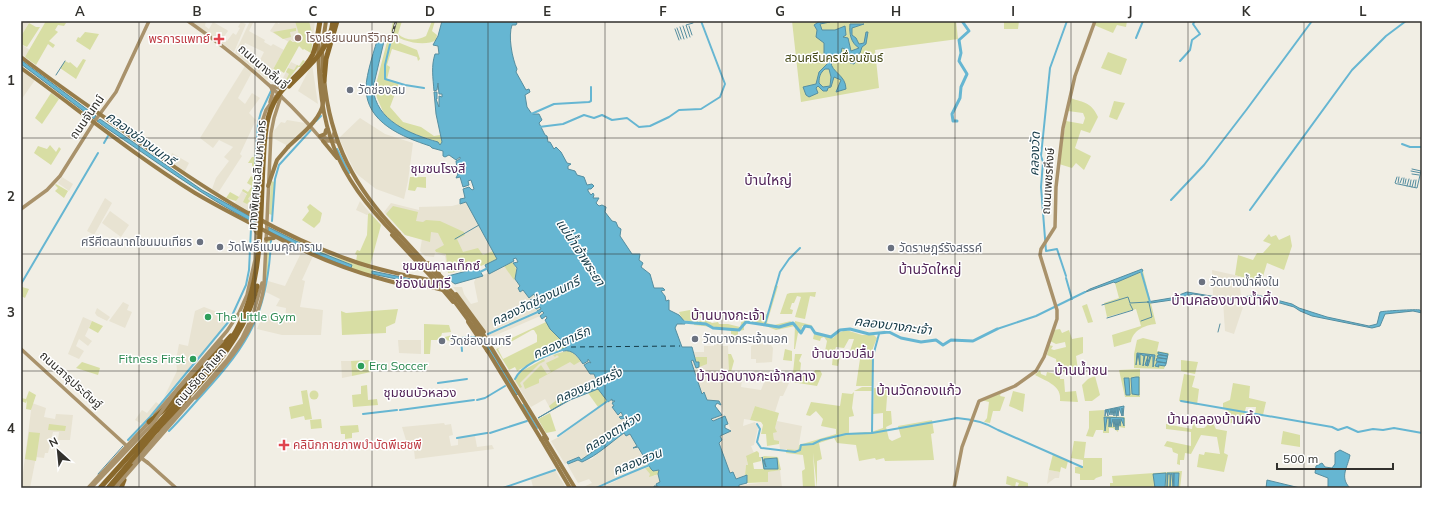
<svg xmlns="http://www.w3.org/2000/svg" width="1443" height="509" viewBox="0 0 1443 509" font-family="Mulish,'Noto Sans Thai',sans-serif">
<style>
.built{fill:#e8e3d2;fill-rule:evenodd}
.green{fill:#d8dea4;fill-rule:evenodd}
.water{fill:#66b6d2;stroke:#568ea0;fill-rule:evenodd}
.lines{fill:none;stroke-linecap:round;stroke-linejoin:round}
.stream{stroke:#568ea0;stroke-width:1}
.canal{stroke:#66b6d2;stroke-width:2}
.river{stroke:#66b6d2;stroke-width:3}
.ferry{stroke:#173c49;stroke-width:1;stroke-dasharray:5 4;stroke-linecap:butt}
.secondary{stroke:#a9926b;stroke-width:3.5}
.primary{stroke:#977c4a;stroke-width:4}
.motorway{stroke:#89682b;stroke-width:5}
.rail-casing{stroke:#45443f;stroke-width:2.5}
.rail{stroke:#fff;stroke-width:1;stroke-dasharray:3;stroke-linecap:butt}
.secondary-bridge{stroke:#a9926b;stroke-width:3.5}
.primary-bridge{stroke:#977c4a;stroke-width:4}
.motorway-bridge{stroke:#89682b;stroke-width:5}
.grid{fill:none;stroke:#32312d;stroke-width:1;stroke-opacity:0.55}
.education-dot{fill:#8d6e63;stroke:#fff;stroke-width:1.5}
.health-dot{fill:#e0444e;stroke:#fff;stroke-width:1.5}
.worship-dot{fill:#6b7280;stroke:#fff;stroke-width:1.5}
.leisure-dot{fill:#2e9e5b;stroke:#fff;stroke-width:1.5}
.labels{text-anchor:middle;stroke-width:3;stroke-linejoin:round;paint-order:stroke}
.education-label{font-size:12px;fill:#785e54;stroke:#fff;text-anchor:start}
.health-label{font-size:12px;fill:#be3a42;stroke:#fff;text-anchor:end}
.park-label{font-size:12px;fill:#444815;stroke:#fff}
.street-label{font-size:12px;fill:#32312d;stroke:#fff}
.worship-label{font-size:12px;fill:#5b616d;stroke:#fff;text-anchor:start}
.leisure-label{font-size:12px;fill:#27864d;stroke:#fff;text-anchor:start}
.water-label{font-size:13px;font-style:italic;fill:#173c49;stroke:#fff}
.neighbourhood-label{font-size:13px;fill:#512457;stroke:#fff}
.quarter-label{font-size:14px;fill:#512457;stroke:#fff}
.neatline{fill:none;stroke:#32312d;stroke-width:1.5}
.grid-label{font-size:13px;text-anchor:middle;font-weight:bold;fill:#32312d}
</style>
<rect width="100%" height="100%" fill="#f1eee4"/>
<!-- built -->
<g class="built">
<path d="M21,21H30L21,36Z"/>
<path d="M191,21H206L205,26L209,29L213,22L227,30L228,31L223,38L227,41L233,33L236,35L240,28L238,27L241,22L246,24L234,52Z"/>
<path d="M250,21H254L249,31L265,40L264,42L271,46L273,44L284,50L267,80L235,53ZM245,43L264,52L257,66L241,52Z"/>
<path d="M281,21H315L311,53L291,40L289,42L270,31L276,22L279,24Z"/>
<path d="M21,44L30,50L25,57L21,54Z"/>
<path d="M291,62L299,66L287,81L283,78Z"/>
<path d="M312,64L318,104L298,91Z"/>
<path d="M245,66L252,72L238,98L245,104L252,93L260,98L249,113L256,120L240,154L242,156L218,193L212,189L216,178L229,161L224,157L233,147L219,140L213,148L200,138Z"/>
<path d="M21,69L35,80L21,100Z"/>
<path d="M360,118L385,134L413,143L408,181L404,199L376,189L358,175L354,170L339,138Z"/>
<path d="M287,120L305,123L308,126L288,146L273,138V132L281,122L285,123Z"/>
<path d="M172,153L189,163L184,173L169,162Z"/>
<path d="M62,177L73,184L69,191L58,183Z"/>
<path d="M242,191L247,195L248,199L253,191L252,207L249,211L235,203Z"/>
<path d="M105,198L112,203L94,235L87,231Z"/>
<path d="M360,201L370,213L367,215L356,210Z"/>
<path d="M467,202L498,259L463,273L462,271L448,273L445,256L435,253L434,257L425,256L420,251L422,239L405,235L384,212L391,203L419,210V207L452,206Z"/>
<path d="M110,211L129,225L121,237L102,223Z"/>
<path d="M301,253L313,256L302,280L305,281L300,307L323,310L321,335H282L257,329L263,314L285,320L286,308L276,306L280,299L266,292L268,281L285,286Z"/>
<path d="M504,266L521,286V292L523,290L534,294L538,301L534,298L531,300L536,309L539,306L541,309L487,333L453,287H462L464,294L471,304L478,302L474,282L476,278Z"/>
<path d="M1212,270L1239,276L1241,297L1229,299L1213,295Z"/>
<path d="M1223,301L1243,307L1234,334L1225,331Z"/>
<path d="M123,302L129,305L127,310L132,312L125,328L109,321Z"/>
<path d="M204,307L230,317L219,334L164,397L177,371L176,360L179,344L188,346L195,311Z"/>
<path d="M97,308L110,317L107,321L97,316L95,313Z"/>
<path d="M542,311L544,313L540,316L494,336H489L488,335Z"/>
<path d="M83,317L92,321L85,336L92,341L88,346L79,339L76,346L84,351L79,359L68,354Z"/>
<path d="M398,340H421V354L399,353Z"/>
<path d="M714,343H721V346H728L729,371L743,373L741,387L761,390L765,380L789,383L783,396H780L775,412L755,406L750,420L744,419L743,426L755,422L758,428L754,445L751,446L754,453L746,457L748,465H746L745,475L736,479L730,473L719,443L720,436L731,431L725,416L712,421L711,419L724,414L719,401L707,400L704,392L702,394L691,361L707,357H695L693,352H704V346H714Z"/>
<path d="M756,344L771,345L773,348L772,362L756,363V359H751V346Z"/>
<path d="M567,350L588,359L591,363L589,362L584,366L594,374L599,386L570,399L551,410L545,399L531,407L515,381L520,372L548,357Z"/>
<path d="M341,361H351L352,376L342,378Z"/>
<path d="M619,396H620L622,399L616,401L612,408L618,415L621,412L623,420L626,418L627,421L626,416L629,414V417L632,420L630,424L592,454L581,460L579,457L565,464L551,441L559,437L610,399Z"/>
<path d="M156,402L160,405L142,424L135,420L142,410L147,413Z"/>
<path d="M32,403L46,408L44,417L55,419L56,414L73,415L70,440H58L59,432H53L48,453H45L44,458L36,457L30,488H21Z"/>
<path d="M777,421L802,426L798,450L780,449L779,441H774L773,433Z"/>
<path d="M444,423L445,425L451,424L453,435L449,436L451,446L458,445V438L475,436L477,447L492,445L494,449L415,459L414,450H409L402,427Z"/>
<path d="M624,433L630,434L637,446L633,448L637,447L648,465L628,471L611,482L595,488H581L592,483L589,479L578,483L567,464L578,460L582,462L592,459L602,448Z"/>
<path d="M650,467L654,476L658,474L660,482L657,484L658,488H598L614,482L630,473Z"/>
<path d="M555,470L566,488H531L533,487L531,479Z"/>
<path d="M780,470L782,488H739V485L768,482V472Z"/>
<path d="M1049,470L1060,472L1059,478H1055L1047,484Z"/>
</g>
<!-- green -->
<g class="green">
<path d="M46,21L66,23L64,26L58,25L55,30L58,32L49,41L55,45L53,48L48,44L36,65L25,57Z"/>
<path d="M295,21H309L313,37L311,53L304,49L303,50L299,46L284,73L281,71L279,74L272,76L270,75L288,42L290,40L293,42L301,41Z"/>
<path d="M393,21H402L398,34C406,41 417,41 426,36L432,21H435L432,31L437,35L436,40C426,47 398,42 391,31Z"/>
<path d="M792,21H956L958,39L875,50L879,88L801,102Z"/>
<path d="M1004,21H1019L1018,29H1004Z"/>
<path d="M1096,21H1127L1126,27L1117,25L1113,33L1094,25Z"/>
<path d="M29,23L36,27H40L27,47L21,44V36Z"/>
<path d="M296,28V31L290,32L291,37L283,39L273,32Z"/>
<path d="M85,32L99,34L90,50L76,41L78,37L80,38Z"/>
<path d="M391,36L395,41L417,50L420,59L418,61L417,57L392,49L387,65L390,67L387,79L399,83L390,107L403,122L421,127L434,136L440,135L443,142L440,145L438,142L405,131L385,116L377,98L375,88L388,38Z"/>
<path d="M1108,52L1127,59L1121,75L1101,68Z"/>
<path d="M83,59L86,60L76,79L60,68L65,61L69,63L70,62L77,68Z"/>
<path d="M303,60L305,61L301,67H298L287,81L286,80L289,74L286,72L288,68L294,70L297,65L299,66Z"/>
<path d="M51,93L59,99L42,124L35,118Z"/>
<path d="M1070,98C1085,103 1091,102 1098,117L1090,133L1081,130L1075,148L1091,156L1084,170L1076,163L1072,168L1059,164L1066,121L1083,124L1085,118L1083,113L1068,111Z"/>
<path d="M1114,101L1125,103L1117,120L1109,117Z"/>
<path d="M256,142H258L256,167L252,168V163H248L252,157H255Z"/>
<path d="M50,145L56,152L59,147L61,149L51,165L34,153L38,146L47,149Z"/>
<path d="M255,170H256L254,208L250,211L253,192L248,199L250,201L247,204L243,202L247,194L242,191L243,189L248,192L252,186L247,183L251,176L254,178Z"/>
<path d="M410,177H426V188L417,187L415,191L408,190Z"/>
<path d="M271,181L275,182L272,215L269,214Z"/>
<path d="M56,184L68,191L64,198L55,191L58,188L55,185Z"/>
<path d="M230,192L239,197L236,201L226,198Z"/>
<path d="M310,204L322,213L320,222L314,228L302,220L309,211L307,207Z"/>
<path d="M393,206L418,212L416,221L423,222L426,220L440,221L464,232L465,235L457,239L463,252L478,248L483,255L493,251L498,259L463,273L462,271L448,273L446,254L436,252L435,250L444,245L438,233L431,232L430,242L405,235L386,214Z"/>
<path d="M370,213L381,225L370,266L356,261L357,255L355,254L357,250L360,251L367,235L368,214Z"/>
<path d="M270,228L329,255L373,270L371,275L346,267L293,244L351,268L352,265L314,250Z"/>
<path d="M1269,234L1271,237L1276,235L1279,240L1290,235L1292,246L1284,270L1267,263L1261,283L1235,275L1238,255L1253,260L1257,253H1263L1271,244L1263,241Z"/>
<path d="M270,239L267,280H265L267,240Z"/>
<path d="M512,262C517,268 519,273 514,280L504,266Z"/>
<path d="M1143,271L1156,324C1145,325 1133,330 1131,342L1114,347L1112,335L1141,326L1136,309L1107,317L1104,303L1119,298L1115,283Z"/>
<path d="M775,285L778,286L767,323L774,325L791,321L789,325L795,324V321L811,325L812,326H802L801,332L798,333L795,349H794L795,326L776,330L763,325L746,322L744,324V330L738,331V337L731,334V331C718,328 707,326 694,325V322L682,320L679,312L690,310L692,315L693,313L699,312L701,318H697L698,322L705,319L712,323L718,322L719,324H728L740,327L742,320L753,321V315H758L762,312L768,315Z"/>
<path d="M22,287L29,289L25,298L21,296Z"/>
<path d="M816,292L815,297L810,296L805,319L795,317L801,297L797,296L794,303H792L790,309L793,310L792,314H780L787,294L790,293Z"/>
<path d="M1087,304L1093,322L1088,323L1082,306Z"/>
<path d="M398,309L395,323L386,327V333L342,335L341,311L346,313Z"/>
<path d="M92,321L103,326L98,333L89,328Z"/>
<path d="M546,322L557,336L566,345V348L547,354L517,371L515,367L509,370L496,349L502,347L501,343ZM532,330H534L537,335V342L503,359L498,349Z"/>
<path d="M424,324L449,325L451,332L442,333L440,340H431L430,354H424Z"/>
<path d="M1060,329L1062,333L1069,330L1072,339L1083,337V353L1076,356L1078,370L1058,372L1056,359L1047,355L1049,345L1053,346L1051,349L1054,350L1066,347L1065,342L1056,344L1050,341L1054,330Z"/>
<path d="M846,330L862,335H874L877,338L873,348L872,386H856L860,359L852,356L853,352L850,351L854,339H849L844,348L836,347L834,353L825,351L827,341L824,337L821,338L820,341L813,339L814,334L833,338L838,333Z"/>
<path d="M452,335L453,338L460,337L461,346H460L458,342L445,340V337Z"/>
<path d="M1143,338L1159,342L1157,351L1169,353L1164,369L1134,368V354L1137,340Z"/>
<path d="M785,349L792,351V361L783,360Z"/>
<path d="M570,350L581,361L574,365L570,362L539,379V383L525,389L523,383L541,365L547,374L551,372L546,363L559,357L557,355L555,357L553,355Z"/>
<path d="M728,354H731L734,361L731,372L729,371Z"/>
<path d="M795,354H802L799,361L801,363L800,373L813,376L815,370H820L822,374L817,386L792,382Z"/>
<path d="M833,356H840L838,366L832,365Z"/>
<path d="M695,357H707V364L699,367V362H696Z"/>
<path d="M544,359L545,361L539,364L520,383L522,387L520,388L515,380L520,372Z"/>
<path d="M370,360L371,372L352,376L351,361Z"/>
<path d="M1181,360L1198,362L1195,374L1181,371Z"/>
<path d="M82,362L100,368L98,375L76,368Z"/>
<path d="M1140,369V397H1125L1119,370ZM1136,377L1139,378V394H1132L1131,378Z"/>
<path d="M1040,370L1041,374L1046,376L1047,372L1060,375V379H1064L1065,392L1076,391L1078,402L1060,401C1062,386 1048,382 1035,375Z"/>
<path d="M1184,374L1195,376L1192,387L1199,389L1197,405L1179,401Z"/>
<path d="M1095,376L1100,395L1092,401H1085L1082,385L1088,379Z"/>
<path d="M1233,383L1250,386L1249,398L1266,402L1263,415L1255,414L1256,407H1246L1244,415L1245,425L1225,422L1226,409L1223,408V403L1230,400Z"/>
<path d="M367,385L368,400L377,399L378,405L353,407L352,395L361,394V386Z"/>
<path d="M862,387H872L873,391H854Z"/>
<path d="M874,388L893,390V395L887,397L886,411H891L892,424L886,427L889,439L892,441L901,437L898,426L932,420L934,433L931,434L934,460L885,461L884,458L876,460L875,458L859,461L856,445L837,443L834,438L819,443L822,459L817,461V488L813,453L815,487L803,488L802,471L805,469L803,455L786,453L787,449L798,450L799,445L836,434V429L821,426L823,419L816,411L810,416L806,415L811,402L840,406L842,393L852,394L854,392L852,408L854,416L849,417V433L871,432L883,428V413L873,414Z"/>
<path d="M598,389L608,401L598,407L588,393Z"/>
<path d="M307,390L312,419L305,420L304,416L291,419L289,407L303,404L301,391Z"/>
<circle cx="314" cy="395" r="4.5"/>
<path d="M29,391L36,395L31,410L26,409L27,400L26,403L21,401V398L26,399Z"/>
<path d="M1013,391L1025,394L1023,412L1009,406Z"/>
<path d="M567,392L571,398L551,410L549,406Z"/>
<path d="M1001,393L1000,396L1005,397L1000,411H993L990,423L984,422L987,418L989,402L981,400Z"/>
<path d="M755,406L779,413L775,428L777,432L773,433L774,440L779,441V444L767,446L766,434H761L763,425L761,422L750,420Z"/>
<path d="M1104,410V416L1125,417V428L1119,427L1118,432L1113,428H1109V433H1103V430H1096L1093,437L1086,436L1089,428V411ZM1105,418H1124L1123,426L1122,419L1120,422V419H1117L1116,430V419L1114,427L1113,419L1112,427L1111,418L1110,426L1109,418H1107L1105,431Z"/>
<path d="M550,413L556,431L546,433L538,419Z"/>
<path d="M1194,415H1198L1195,426L1197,428H1204L1212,421L1216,429L1227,431L1224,453L1228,455L1224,472L1197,467L1199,454L1204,455L1205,452L1220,454L1217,437L1201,435L1191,454L1185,453L1184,460H1180V465L1177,464L1178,454L1173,452L1172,448L1164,446L1167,441L1191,446V432L1166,429V424L1192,429Z"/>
<path d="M321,419L322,428L311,429L310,420Z"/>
<path d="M49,424L66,426L65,431L48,430Z"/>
<path d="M358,425L359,432L352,433V438L345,439V434H341L340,426Z"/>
<path d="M1283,431L1300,435V447L1281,444Z"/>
<path d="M29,432L40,433L36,461L25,459Z"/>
<path d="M1074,441L1086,442L1084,458H1102V476L1096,478L1094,480H1080V474L1075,473V467L1083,466V460L1071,458Z"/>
<path d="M757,451L759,453V457H761V461L753,463L754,469H763L762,457L764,456L778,457L781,470L768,472V482L747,483V477L745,475L746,465H748L746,456ZM763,458L766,468L764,459L777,458V469L764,468Z"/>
<path d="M1053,454L1068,461L1066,469L1061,467L1060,472L1049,470Z"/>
<path d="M650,467L655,471L659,470V474L649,477L650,474L645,468Z"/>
<path d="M1182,471L1180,488H1178L1179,473H1167L1168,483V474H1172V483L1173,474H1175L1174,488H1165V474H1154L1155,488H1110V483H1113L1112,476Z"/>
<path d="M1007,476L1028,483V488H1017L1019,483L1016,482L1015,487L1006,484Z"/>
</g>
<!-- water -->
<g class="water">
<path d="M442,21H514L517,23L516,25H512C508,36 512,58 517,69L516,72L526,90L529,89L530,92L525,95L527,107L532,114H539L542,120L539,123L545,135L547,136L548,142H550L554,149L556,147L561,152L567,163L571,164L568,166V169L575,171L577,175L584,177L587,185L592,184L594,186L591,189H588V191L591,195L593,193L594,195L593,198H599L596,203L599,206L602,205L606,207L605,212L612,221L616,222L618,227L621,229L620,236L632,254H640L639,260L643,263L641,267L650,274L654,288H663L665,290L661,291L665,296L666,301L669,300V310L679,315L685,322V324H677L675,328L682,347H692L696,362H699V367L696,368L693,360L691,361L702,394L704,392L707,400L719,401L721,405L717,403L715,406L722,415L711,419L713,421L725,416L728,424L725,425V428L731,431L720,436L722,440L719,443L730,473L733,472L736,479L747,475V483L739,485V488H660L657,486L654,488V486H657L656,484L660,482L658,474L659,470L653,471L651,469L638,447L633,448L637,446L630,434L626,436L624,433C610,443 598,455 582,462L578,460L568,464L567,462L579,457L581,460L622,431L632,420L630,418L628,421L626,418L621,419L619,417L623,416L621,412L618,415L612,407L614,406L612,403L615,401H612V399L608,402L598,389L570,400L538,418L570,399L598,387L599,386L594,374H590L584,365L589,362L591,363L588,359V361L583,364C578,357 573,349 563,351L562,349L566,348V345L550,329L545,320L547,318L546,316L542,319L540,316L544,313L542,311L539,314L537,311L541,309L540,307L536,309L530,300L535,298L538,301L534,294L529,298L523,290L520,292L518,288L520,286L515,279L517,268L513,263L518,262L516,258L513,259L514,261L489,274L485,265L497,259L466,202L460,204V199L465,198L463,189L469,187L472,190L474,189L471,180L468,181L469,185L463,187L460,177L456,178L458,174L453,170L457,168L456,161L460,159V157L456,160L449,155L445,157L443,156V151L432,148L430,146C403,137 366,123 366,88C366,74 375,48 379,34L385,37L373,88C376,121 410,134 438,142L440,145L442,142L436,114L434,92H437V99H436L439,107V96L442,97V94H439L438,83L437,90L434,91C433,78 431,66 435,54H439L438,46L433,45L438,36Z"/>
<path d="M820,21L830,22L820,24L822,30H835L845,26L846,35L843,37L848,38L851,51L859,48C851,43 849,34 850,24H864L852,28V35L856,38L859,44L864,43L866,32H868L866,44L862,47L860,53L855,56L856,61L854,64L850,63L851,56L847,50L842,48L840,58L831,62C831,72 846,75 846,89L836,92L841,80L834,77L831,87L828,88L827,91H823L818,86L816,88L818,93L809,97L806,95L803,87L816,84L819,72L828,63L824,56V43L816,37L817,30L814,25ZM825,69H829L831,77L830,86L823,87L819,83C819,77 820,73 825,69Z"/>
<path d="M21,60L96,116L94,119L21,64Z"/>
<path d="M100,119L202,190L255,219L254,223C201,195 154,160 105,127L97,121Z"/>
<path d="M268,227L314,250L352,265L351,268L322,257L268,231Z"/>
<path d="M478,268L483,276L455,284L448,279V276Z"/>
<path d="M1142,269L1143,271L1115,283L1114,282L1083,293L1090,289Z"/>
<path d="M372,271L421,281V284L372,274Z"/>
<path d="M1187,292L1229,299L1257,295L1292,304L1299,308L1327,317L1369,326L1377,324L1380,312C1382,311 1417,309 1420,310L1422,313L1413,311L1385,314L1380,326L1372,328L1312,316L1300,311L1294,307L1255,296L1230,300L1193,294L1172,300L1151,303L1147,302L1171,298Z"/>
<path d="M474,322L518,394L516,395L475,328Z"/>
<path d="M1158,352L1168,354L1166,364L1165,366L1158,365L1159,367L1155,366L1157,362L1166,363L1156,361L1157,358L1167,359L1157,357L1158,355L1167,356L1158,354Z"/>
<path d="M1137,353L1155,355L1153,367V356H1151L1148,366L1145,365L1148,356L1147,365L1150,356L1145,355L1143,366L1144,356L1140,354V365L1138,354L1136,365Z"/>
<path d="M1136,377H1139V395L1132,394L1131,378Z"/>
<path d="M1124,378H1129L1130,395H1126Z"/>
<path d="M1124,406L1123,416L1122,408V416L1119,408L1118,416L1117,408V416H1116L1115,408L1114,416L1113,409L1112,415L1111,409L1110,415L1108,410V416L1106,410L1105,416V410Z"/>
<path d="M1104,417L1124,418V426L1121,419L1120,426L1119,419L1118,430L1117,419L1116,430L1115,419L1114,427L1113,419L1111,427L1110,418L1109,427V418H1107L1105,431Z"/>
<path d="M1340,450L1350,455C1348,467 1339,477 1350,488H1328V478L1315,473L1316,466L1322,463L1325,467L1332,468L1335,464V453Z"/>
<path d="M762,457L766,467L764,459L777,458L778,469H764Z"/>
<path d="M1166,473L1165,488H1155L1153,474Z"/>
<path d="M1167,473H1179L1178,488H1174V473L1173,488L1172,474H1171L1170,488V474H1168L1167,488Z"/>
<path d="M1267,480L1300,488H1266Z"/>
</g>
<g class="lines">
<!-- stream -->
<g class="stream">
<path d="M683,26L687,38"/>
<path d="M689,26L692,35"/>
<path d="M680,27L684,39"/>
<path d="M677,28L681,39"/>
<path d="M675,29L679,40"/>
<path d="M690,37L686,25L693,23"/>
<path d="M56,75L65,61"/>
<path d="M1411,171L1421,173"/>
<path d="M1412,174L1419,175"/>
<path d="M1397,177L1395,183L1397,184"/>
<path d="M1398,183L1399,177"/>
<path d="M1400,183L1402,178"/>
<path d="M1398,184L1417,188L1421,171L1412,169"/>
<path d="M1403,184L1404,178"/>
<path d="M1405,184L1406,179"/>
<path d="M1407,186L1409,179"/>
<path d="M1410,186L1411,180"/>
<path d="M1412,187L1414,180"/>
<path d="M1415,187L1416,180"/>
<path d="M455,239L479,225"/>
<path d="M1102,305L1128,297L1130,303L1149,302"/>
<path d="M1107,318L1130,311L1133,310L1130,304"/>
<path d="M1141,321L1152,317L1149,303"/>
<path d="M1218,332L1220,324"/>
<path d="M98,474L123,446"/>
</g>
<!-- canal -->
<g class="canal">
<path d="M1136,38L1143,21"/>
<path d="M391,40L385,65V79L405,85L424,88"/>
<path d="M1180,61L1190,50L1192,40L1200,34L1193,24L1195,21"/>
<path d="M529,115L554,104L589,102L591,101V87"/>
<path d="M316,121L321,116"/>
<path d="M539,127L563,124L584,115L594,118L602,115L612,120L627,118L639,127L650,126L669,117L679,110L701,109L720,97L725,84L701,21"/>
<path d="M104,143L108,136"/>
<path d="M1402,144L1410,147H1422"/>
<path d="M337,149L349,173"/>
<path d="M1171,200L1204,165L1247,109L1312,21"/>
<path d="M252,210L258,123L261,112L271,91"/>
<path d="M1250,210L1352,70L1386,36L1406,21"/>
<path d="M272,221L275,179L279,165L311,130"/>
<path d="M1141,271L1150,302"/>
<path d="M478,273L488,268"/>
<path d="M1066,276L1057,249L1046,251L1041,187L1043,162L1041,156L1050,68L1067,21"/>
<path d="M1066,278L1072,299"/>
<path d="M21,284L98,153"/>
<path d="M765,324L780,272L789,259L800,248"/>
<path d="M997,329L1036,316L1085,292"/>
<path d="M488,334L540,311"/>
<path d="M462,351L461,338L475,337"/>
<path d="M515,379C523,363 549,355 565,349"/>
<path d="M438,383L467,379"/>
<path d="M477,400L485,398L505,386"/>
<path d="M1181,401L1332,427L1338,430L1347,427L1358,432L1373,429L1383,430L1394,428L1422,433"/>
<path d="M523,405L537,428"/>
<path d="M400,410L474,400"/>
<path d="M363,414L397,410"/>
<path d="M757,424L760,429L757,442L761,448L795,452L800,450L801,445L813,444L821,440L846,434L872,433L957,418C971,419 985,422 998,430L1082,467"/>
<path d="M169,431C180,420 191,407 202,395C250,343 268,312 271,240"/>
<path d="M872,432L873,356L879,334"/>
<path d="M490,433L527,421"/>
<path d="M558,436L609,400"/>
<path d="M457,438L487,433"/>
<path d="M128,440L150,417L230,320L246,285L249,270L251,229"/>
<path d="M503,488L555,470"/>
<path d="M596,488C614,480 631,472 650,465"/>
</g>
<!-- river -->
<g class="river">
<path d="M957,121H953L952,114L960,98L961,87L967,74L959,61L961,53L959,40L969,31L962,21"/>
<path d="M683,322L706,324L713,328L739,330L746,322L779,327L793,323L801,333L805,326L811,327L815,333L831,337L840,330L850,329L869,334L889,332L901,338L921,342L936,340L943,345L951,340L973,341L997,329"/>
</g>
<!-- ferry -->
<path class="ferry" d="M571,347L680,346"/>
<!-- secondary -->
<g class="secondary">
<path d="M188,21C238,56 284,94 323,141H331L334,133"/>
<path d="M272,86L279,88L284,87"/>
<path d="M270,102L273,92L271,87"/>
<path d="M320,136L337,142"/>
<path d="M21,209L47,190L60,176L94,122L116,92L149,21"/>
<path d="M254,311L262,283"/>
<path d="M21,349L128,447"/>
<path d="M196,398C225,366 258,331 264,286L271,133L274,118L281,96"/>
<path d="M155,415L227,331L239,313L247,295L255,260L262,122L266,110L276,96"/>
<path d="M136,454L148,463"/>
<path d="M147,462L176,488"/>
<path d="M130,468L190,398"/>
<path d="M88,488L150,421"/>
<path d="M954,488L962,447L979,401L1015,386L1036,371L1044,357L1057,319V310L1040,255L1041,249L1055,227L1056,187L1063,128L1075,76L1095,21"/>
</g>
<!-- primary -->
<g class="primary">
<path d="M318,41C319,130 334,172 396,236"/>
<path d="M21,57C56,84 93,109 129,135C197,184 268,231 347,259C379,271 414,277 447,283"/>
<path d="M21,68C79,110 134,155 195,193C215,205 235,215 256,226C295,248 334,266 378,278C397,283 420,292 438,279L439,274"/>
<path d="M323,71L322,48L326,21"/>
<path d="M324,78C330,143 355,188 399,234"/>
<path d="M320,136L325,134L326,130"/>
<path d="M323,141L337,158"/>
<path d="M268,186L277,160L288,147"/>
<path d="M250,213L258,208"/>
<path d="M252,225L257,233"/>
<path d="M392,235L435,281"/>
<path d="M266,239L274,238"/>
<path d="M428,263L448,284"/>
<path d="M427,286L443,290"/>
<path d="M442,289L453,302"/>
<path d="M456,294L484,332"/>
<path d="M468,322L488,352"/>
<path d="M483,334L547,439"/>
<path d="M487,350L541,439"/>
</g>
<!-- motorway -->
<g class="motorway">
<path d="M324,81L326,59L337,21"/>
<path d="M149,422L165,409L231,336"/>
<path d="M157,430C196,386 243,346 257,286"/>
<path d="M112,488L131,466"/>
<path d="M121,488L124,480"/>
</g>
<!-- rail casing -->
<g class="rail-casing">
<path id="rail" d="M393,32L396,21"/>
</g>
<!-- rail -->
<use href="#rail" class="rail"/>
<!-- secondary-bridge -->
<g class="secondary-bridge">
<path d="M91,488L154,422L177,390L222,341"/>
<path d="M115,488L227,360L242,338L253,315"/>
</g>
<!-- primary-bridge -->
<g class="primary-bridge">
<path d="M288,147C300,135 321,120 323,103C324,93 321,82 320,72"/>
<path d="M399,234L452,292L483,334"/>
<path d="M396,236L449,294L480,336"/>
<path d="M544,437L575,488"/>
<path d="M541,439L570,488"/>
</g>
<!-- motorway-bridge -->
<g class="motorway-bridge">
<path d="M289,86C308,66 330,51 333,21"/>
<path d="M100,488L220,355C265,299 259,234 263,166C264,149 264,131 269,115C278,84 302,77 313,54C317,44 318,32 320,21"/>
<path d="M108,488L157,430"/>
</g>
</g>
<!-- grid -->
<path class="grid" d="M139,21V488M255,21V488M372,21V488M488,21V488M605,21V488M722,21V488M838,21V488M955,21V488M1071,21V488M1188,21V488M1304,21V488M21,138H1422M21,254H1422M21,371H1422"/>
<!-- markers -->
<circle class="education-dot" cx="298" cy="38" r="4"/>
<g class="health-dot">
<path d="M217 33h4v4h4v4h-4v4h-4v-4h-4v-4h4z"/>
<path d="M282 439h4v4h4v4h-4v4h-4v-4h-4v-4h4z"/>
</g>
<g class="worship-dot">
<circle cx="350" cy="90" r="4"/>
<circle cx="200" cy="242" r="4"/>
<circle cx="220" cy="247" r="4"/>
<circle cx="891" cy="248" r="4"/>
<circle cx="1202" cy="282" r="4"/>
<circle cx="695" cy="339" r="4"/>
<circle cx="442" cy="341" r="4"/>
</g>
<g class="leisure-dot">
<circle cx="208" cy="317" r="4"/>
<circle cx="193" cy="359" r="4"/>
<circle cx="361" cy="366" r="4"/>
</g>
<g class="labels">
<!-- education labels -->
<g class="education-label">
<text x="306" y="42">โรงเรียนนนทรีวิทยา</text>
</g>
<!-- health labels -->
<g class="health-label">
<text x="210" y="43">พรการแพทย์</text>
<text x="293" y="449" text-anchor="start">คลินิกกายภาพบำบัดพีเฮชพี</text>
</g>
<!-- park labels -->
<g class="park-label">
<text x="834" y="62">สวนศรีนครเขื่อนขันธ์</text>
</g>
<!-- street labels -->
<g class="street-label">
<text transform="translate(263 67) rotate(41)" y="4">ถนนนางลิ้นจี่</text>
<text transform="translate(87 117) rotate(-55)" y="4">ถนนจันทน์</text>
<text transform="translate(257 175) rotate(-85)" y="4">ทางพิเศษเฉลิมมหานคร</text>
<text transform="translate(1048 181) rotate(-86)" y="4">ถนนเพชรหึงษ์</text>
<text transform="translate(200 377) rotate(-49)" y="4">ถนนรัชดาภิเษก</text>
<text transform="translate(71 380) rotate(42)" y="4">ถนนสาธุประดิษฐ์</text>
</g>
<!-- worship labels -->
<g class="worship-label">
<text x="358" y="94">วัดช่องลม</text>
<text x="192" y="246" text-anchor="end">ศรีศีตลนาถไชนมนเทียร</text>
<text x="228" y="251">วัดโพธิ์แมนคุณาราม</text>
<text x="899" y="252">วัดราษฎร์รังสรรค์</text>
<text x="1210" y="286">วัดบางน้ำผึ้งใน</text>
<text x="703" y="343">วัดบางกระเจ้านอก</text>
<text x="450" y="345">วัดช่องนนทรี</text>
</g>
<!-- leisure labels -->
<g class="leisure-label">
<text x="216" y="321">The Little Gym</text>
<text x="185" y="363" text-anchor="end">Fitness First</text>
<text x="369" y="370">Era Soccer</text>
</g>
<!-- water labels -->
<g class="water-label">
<text transform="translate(141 138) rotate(36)" y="5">คลองช่องนนทรี</text>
<text transform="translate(1034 154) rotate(-88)" y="5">คลองวัด</text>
<text transform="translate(581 252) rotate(57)" y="5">แม่น้ำเจ้าพระยา</text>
<text transform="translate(535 301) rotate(-26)" y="5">คลองวัดช่องนนทรี</text>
<text transform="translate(893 325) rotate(7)" y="5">คลองบางกะเจ้า</text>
<text transform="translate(561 342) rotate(-24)" y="5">คลองตาเริก</text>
<text transform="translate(588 385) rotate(-23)" y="5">คลองยายหรั่ง</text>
<text transform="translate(612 432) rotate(-32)" y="5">คลองตาห่วง</text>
<text transform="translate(637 461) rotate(-22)" y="5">คลองสวน</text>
</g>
<!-- neighbourhood labels -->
<g class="neighbourhood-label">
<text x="438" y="173">ชุมชนโรงสี</text>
<text x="441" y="270">ชุมชนคาลเท็กซ์</text>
<text x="843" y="358">บ้านขาวปลื้ม</text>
<text x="420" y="397">ชุมชนบัวหลวง</text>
</g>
<!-- quarter labels -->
<g class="quarter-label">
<text x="768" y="185">บ้านใหญ่</text>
<text x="930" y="274">บ้านวัดใหญ่</text>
<text x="423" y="288">ช่องนนทรี</text>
<text x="1225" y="305">บ้านคลองบางน้ำผึ้ง</text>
<text x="728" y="320">บ้านบางกะเจ้า</text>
<text x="1081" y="375">บ้านน้ำชน</text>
<text x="756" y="381">บ้านวัดบางกะเจ้ากลาง</text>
<text x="919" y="395">บ้านวัดกองแก้ว</text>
<text x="1214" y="424">บ้านคลองบ้านผึ้ง</text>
</g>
</g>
<!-- border -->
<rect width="1443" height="509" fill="none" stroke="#ffffff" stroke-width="44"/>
<!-- north arrow -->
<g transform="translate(58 451) rotate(333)" stroke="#ffffff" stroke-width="3" paint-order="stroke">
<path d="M0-3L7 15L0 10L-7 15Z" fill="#32312d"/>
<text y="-6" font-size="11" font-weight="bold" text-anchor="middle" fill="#32312d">N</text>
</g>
<!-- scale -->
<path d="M1277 463v6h116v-6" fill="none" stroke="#32312d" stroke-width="2"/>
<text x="1283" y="463" font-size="12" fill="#32312d" stroke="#ffffff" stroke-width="3" paint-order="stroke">500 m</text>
<rect x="22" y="22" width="1399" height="465" class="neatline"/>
<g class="grid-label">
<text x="80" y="16">A</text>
<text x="197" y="16">B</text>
<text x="313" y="16">C</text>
<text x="430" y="16">D</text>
<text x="547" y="16">E</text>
<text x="663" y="16">F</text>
<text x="780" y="16">G</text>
<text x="896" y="16">H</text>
<text x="1013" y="16">I</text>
<text x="1130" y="16">J</text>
<text x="1246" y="16">K</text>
<text x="1363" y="16">L</text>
<text x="11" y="85">1</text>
<text x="11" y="201">2</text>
<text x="11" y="317">3</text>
<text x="11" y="433">4</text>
</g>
</svg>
